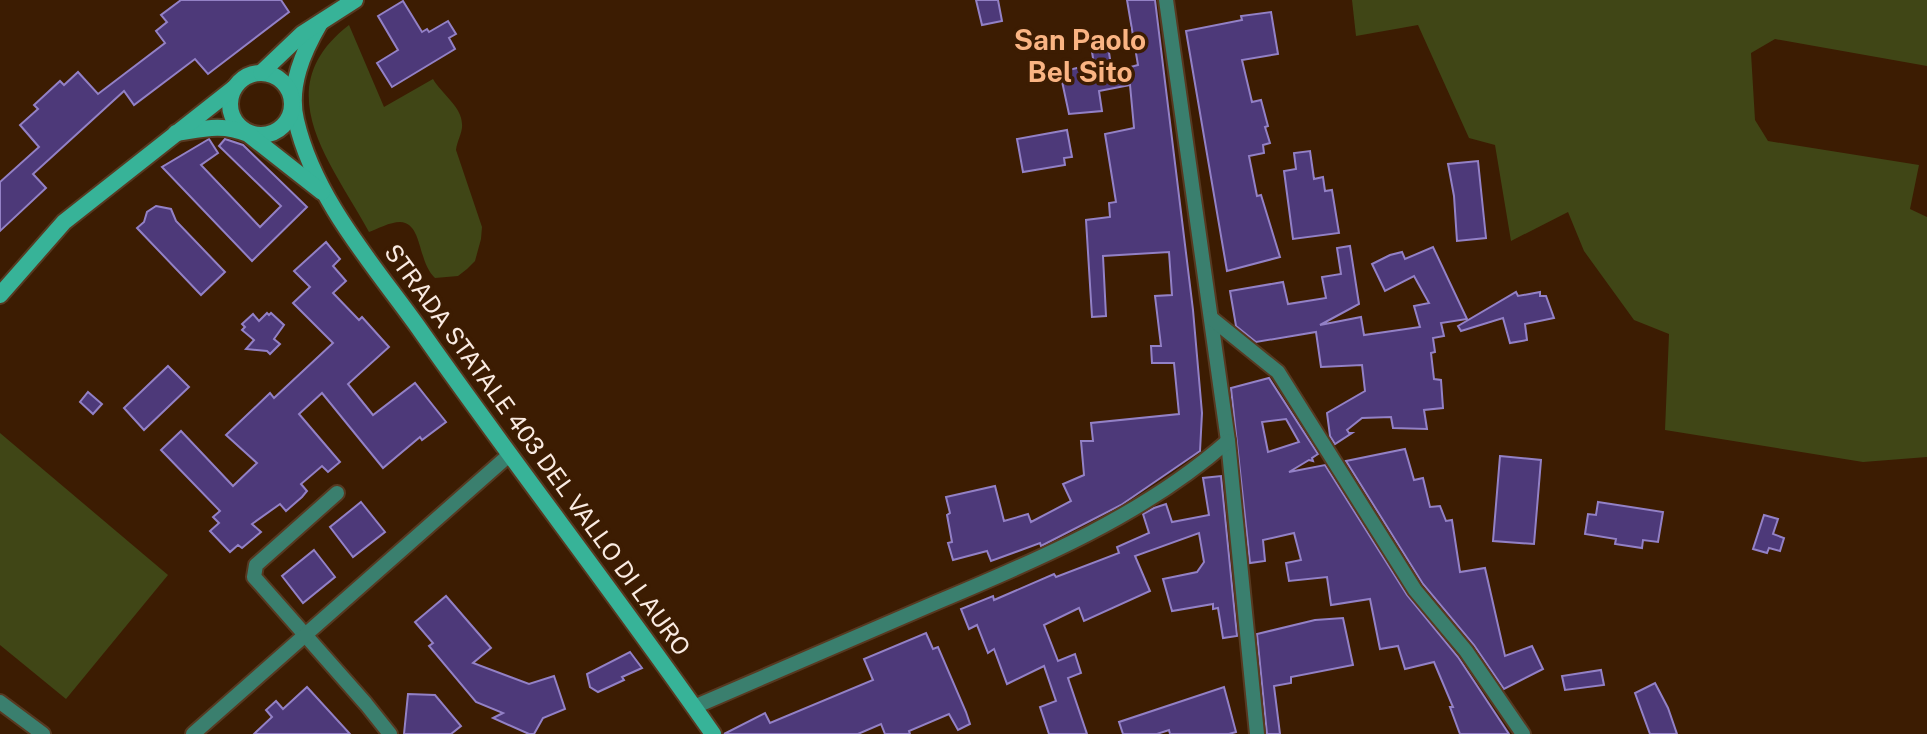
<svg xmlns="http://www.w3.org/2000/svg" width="1927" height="734" viewBox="0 0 1927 734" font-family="'Public Sans',sans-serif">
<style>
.green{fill:#404616}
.building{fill:#4d3979;stroke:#9381c6;stroke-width:2;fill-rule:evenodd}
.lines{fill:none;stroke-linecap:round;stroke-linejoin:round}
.minor-casing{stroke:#573921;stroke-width:18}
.secondary-casing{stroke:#573921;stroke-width:20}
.minor{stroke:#3a7f6e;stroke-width:14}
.secondary{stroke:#37b398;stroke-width:16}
.labels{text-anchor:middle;stroke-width:7;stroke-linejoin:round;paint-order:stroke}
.street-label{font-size:24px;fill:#faebe2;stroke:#3c1c02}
.quarter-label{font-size:28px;font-weight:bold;fill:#fab483;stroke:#3c1c02}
</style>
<rect width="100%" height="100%" fill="#3c1c02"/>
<!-- green -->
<g class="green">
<path d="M1352,0H1927V66L1775,39L1751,53L1755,120L1768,141L1919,165L1910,209L1927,217V457L1863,462L1665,430L1669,334L1634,320L1584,251L1568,212L1511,241L1495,145L1469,138L1418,25L1356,36Z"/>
<path d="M349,25L384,107L433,79C441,93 462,107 462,124C463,132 457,141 456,150L482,227L481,239L475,261L467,269L458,276L435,278C417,261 423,223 400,222C390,222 377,229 369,232C331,162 266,89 349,25Z"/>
<path d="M0,433L168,575L66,699L0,645Z"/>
</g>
<!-- building -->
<g class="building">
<path d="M181,0H281L289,12L208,74L195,59L134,105L124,91L33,174L46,188L0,231V182L39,147L20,125L38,109L34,105L60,81L64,85L78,72L98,94L165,43L156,31L167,22L161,15Z"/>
<path d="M976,0H998L1002,21L982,25Z"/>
<path d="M1127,0H1155L1193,310L1202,413L1200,451L1121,505L1041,546L1040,543L991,561L987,551L953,560L948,543L952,542L947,515L950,513L946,497L995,486L1004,521L1028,514L1031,522L1071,501L1063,484L1084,475L1081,441H1093L1091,423L1179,414L1174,363H1152L1151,346H1161L1155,296L1172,295L1169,252L1103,256L1106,316L1092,317L1086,220L1110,217L1109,203L1116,202L1105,134L1134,128L1130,85L1099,91L1102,111L1069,114L1060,72L1094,64L1091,46H1108L1112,72L1138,65Z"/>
<path d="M403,1L422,32L427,29L429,32L448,21L456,34L449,38L455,49L392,87L377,63L398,50L378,16Z"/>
<path d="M1271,12L1278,54L1242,60L1252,102L1261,100L1268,126L1265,127L1270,143L1263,145L1264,153L1249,156L1257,196L1261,195L1280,257L1227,271L1186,31L1242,20L1241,16Z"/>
<path d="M1067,130L1072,157L1064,158L1065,165L1023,172L1017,139Z"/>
<path d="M209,139L218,153L201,165L260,227L281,206L219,146L225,139L243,145L307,207L252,261L162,167Z"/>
<path d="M1310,151L1314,179L1323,177L1325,191L1332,190L1339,233L1293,239L1284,171L1296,169L1294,153Z"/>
<path d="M1478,161L1486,238L1457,241L1454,196L1448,164Z"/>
<path d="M156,206L171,209L176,221L225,272L201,295L137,228L144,222L147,212Z"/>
<path d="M326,242L340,259L333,266L346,281L333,293L359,320L362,317L389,347L348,384L373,415L415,383L446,422L422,440L420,437L383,468L322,393L299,414L340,462L328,472L322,466L301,484L307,491L302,497L286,511L280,504L252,524L261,532L242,548L238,545L230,552L210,531L219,523L213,517L220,511L161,450L181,431L233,486L257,463L226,435L270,393L274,398L333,343L293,303L310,287L294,271Z"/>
<path d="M1350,246L1359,304L1320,325L1361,317L1364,335L1420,327L1414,306L1429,303L1414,276L1385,291L1372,264L1390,255L1402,252L1405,259L1433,247L1467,319L1441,323L1444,336L1433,338L1435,352L1431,353L1434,379L1441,380L1443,408L1424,410L1427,429L1393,428L1391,417L1362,418L1347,430L1349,433H1352L1335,444L1330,436L1327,413L1365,391L1362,365L1321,367L1316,332L1256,342L1236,326L1230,291L1283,282L1288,304L1326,298L1322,277L1341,274L1337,248Z"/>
<path d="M1516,292L1518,296L1540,292V296H1546L1554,318L1525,324L1527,340L1510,343L1503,318L1461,331L1458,326Z"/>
<path d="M267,313L269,315L271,313L284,325L274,339L280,344L270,354L267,351L246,349L254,340L242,330L245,327L242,324L253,314L259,321Z"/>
<path d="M168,366L189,387L144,430L124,408Z"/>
<path d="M1269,378L1318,454L1312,458L1313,461L1309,460L1289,472L1325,465L1407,595L1458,657L1509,734H1460L1450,707H1453L1434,662L1405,669L1398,646L1380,649L1370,599L1331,605L1327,577L1289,581L1286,563L1301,560L1294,533L1263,540L1265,561L1250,563L1231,388ZM1286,419L1299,442L1268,452L1262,422Z"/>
<path d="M88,392L102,404L93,414L80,402Z"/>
<path d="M1405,449L1414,480L1423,478L1430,507L1440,506L1446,521L1452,520L1460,572L1485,568L1505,656L1532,646L1543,669L1504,689L1474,645L1423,584L1346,461Z"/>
<path d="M1500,456L1541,460L1534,544L1493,541Z"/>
<path d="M1221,476L1237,636L1223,638L1218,608L1213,609V604L1172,611L1163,579L1197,572L1204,562L1199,533L1135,556L1150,591L1084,621L1079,608L1044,625L1058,661L1075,654L1081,673L1068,678L1087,734H1049L1040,707L1056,701L1044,666L1007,684L994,649L988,653L977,625L969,629L961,609L993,596L994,600L1054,574L1056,577L1119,553L1117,547L1149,533L1143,514L1154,508L1166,504L1172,522L1209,515L1203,478Z"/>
<path d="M361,502L385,532L353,557L330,527Z"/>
<path d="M1598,502L1663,512L1658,542L1643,540L1642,548L1615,544L1616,539L1585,534L1588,514L1596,515Z"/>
<path d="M1764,515L1778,519L1773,534L1784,538L1780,551L1769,548L1767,553L1753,549Z"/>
<path d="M314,550L335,577L303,603L282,576Z"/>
<path d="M446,596L491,648L473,663L529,684L554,676L565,709L543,718L534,734H529L493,718L503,713L476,702L429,646L433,643L415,622Z"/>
<path d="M1343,618L1353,665L1291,677V683L1274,686L1280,734H1267L1257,634L1315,620Z"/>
<path d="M926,633L933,649L938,647L966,712L970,724L958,730L949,714L909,731L910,734H885L881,724L858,734H724L765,713L770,723L873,680L864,659Z"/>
<path d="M630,652L642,668L622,677L624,680L598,692L590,687L587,674Z"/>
<path d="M1601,670L1604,685L1565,690L1562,676Z"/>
<path d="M1655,683L1668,708L1677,734H1650L1635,693Z"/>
<path d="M307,687L350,734H254L272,717L266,710L276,701L283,709Z"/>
<path d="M1224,687L1236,732L1229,734H1170L1169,730L1157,734H1123L1119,722Z"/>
<path d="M408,694L435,695L461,726L451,734H404Z"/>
</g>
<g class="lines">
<!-- minor casing -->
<g class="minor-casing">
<g id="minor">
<path d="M1166,0L1228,441L1257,734"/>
<path d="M1211,318L1278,372L1415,590L1466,651L1523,734"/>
<path d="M337,493L256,565L254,577L366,704L390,734"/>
<path d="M0,702L43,734"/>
<path d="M694,707C774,672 855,638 935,603C1038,560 1144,515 1228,441"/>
<path d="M193,734L508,456"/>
</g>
</g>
<!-- secondary casing -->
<g class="secondary-casing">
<g id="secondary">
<path d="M320,23C303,52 288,86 296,120C314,198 372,263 418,327C514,464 617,596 713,734"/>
<circle cx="261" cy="104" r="31"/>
<path d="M261,73L302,34L355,0"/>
<path d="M176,133C202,129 223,123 248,134L322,192"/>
<path d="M0,295L64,222L234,88"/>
</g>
</g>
<!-- minor -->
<use href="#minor" class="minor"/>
<!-- secondary -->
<use href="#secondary" class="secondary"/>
</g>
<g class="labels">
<!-- street labels -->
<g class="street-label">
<text transform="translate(537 450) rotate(54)" y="8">STRADA STATALE 403 DEL VALLO DI LAURO</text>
</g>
<!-- quarter labels -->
<g class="quarter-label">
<text x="1080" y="50">San Paolo<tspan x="1080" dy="32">Bel Sito</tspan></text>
</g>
</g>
</svg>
